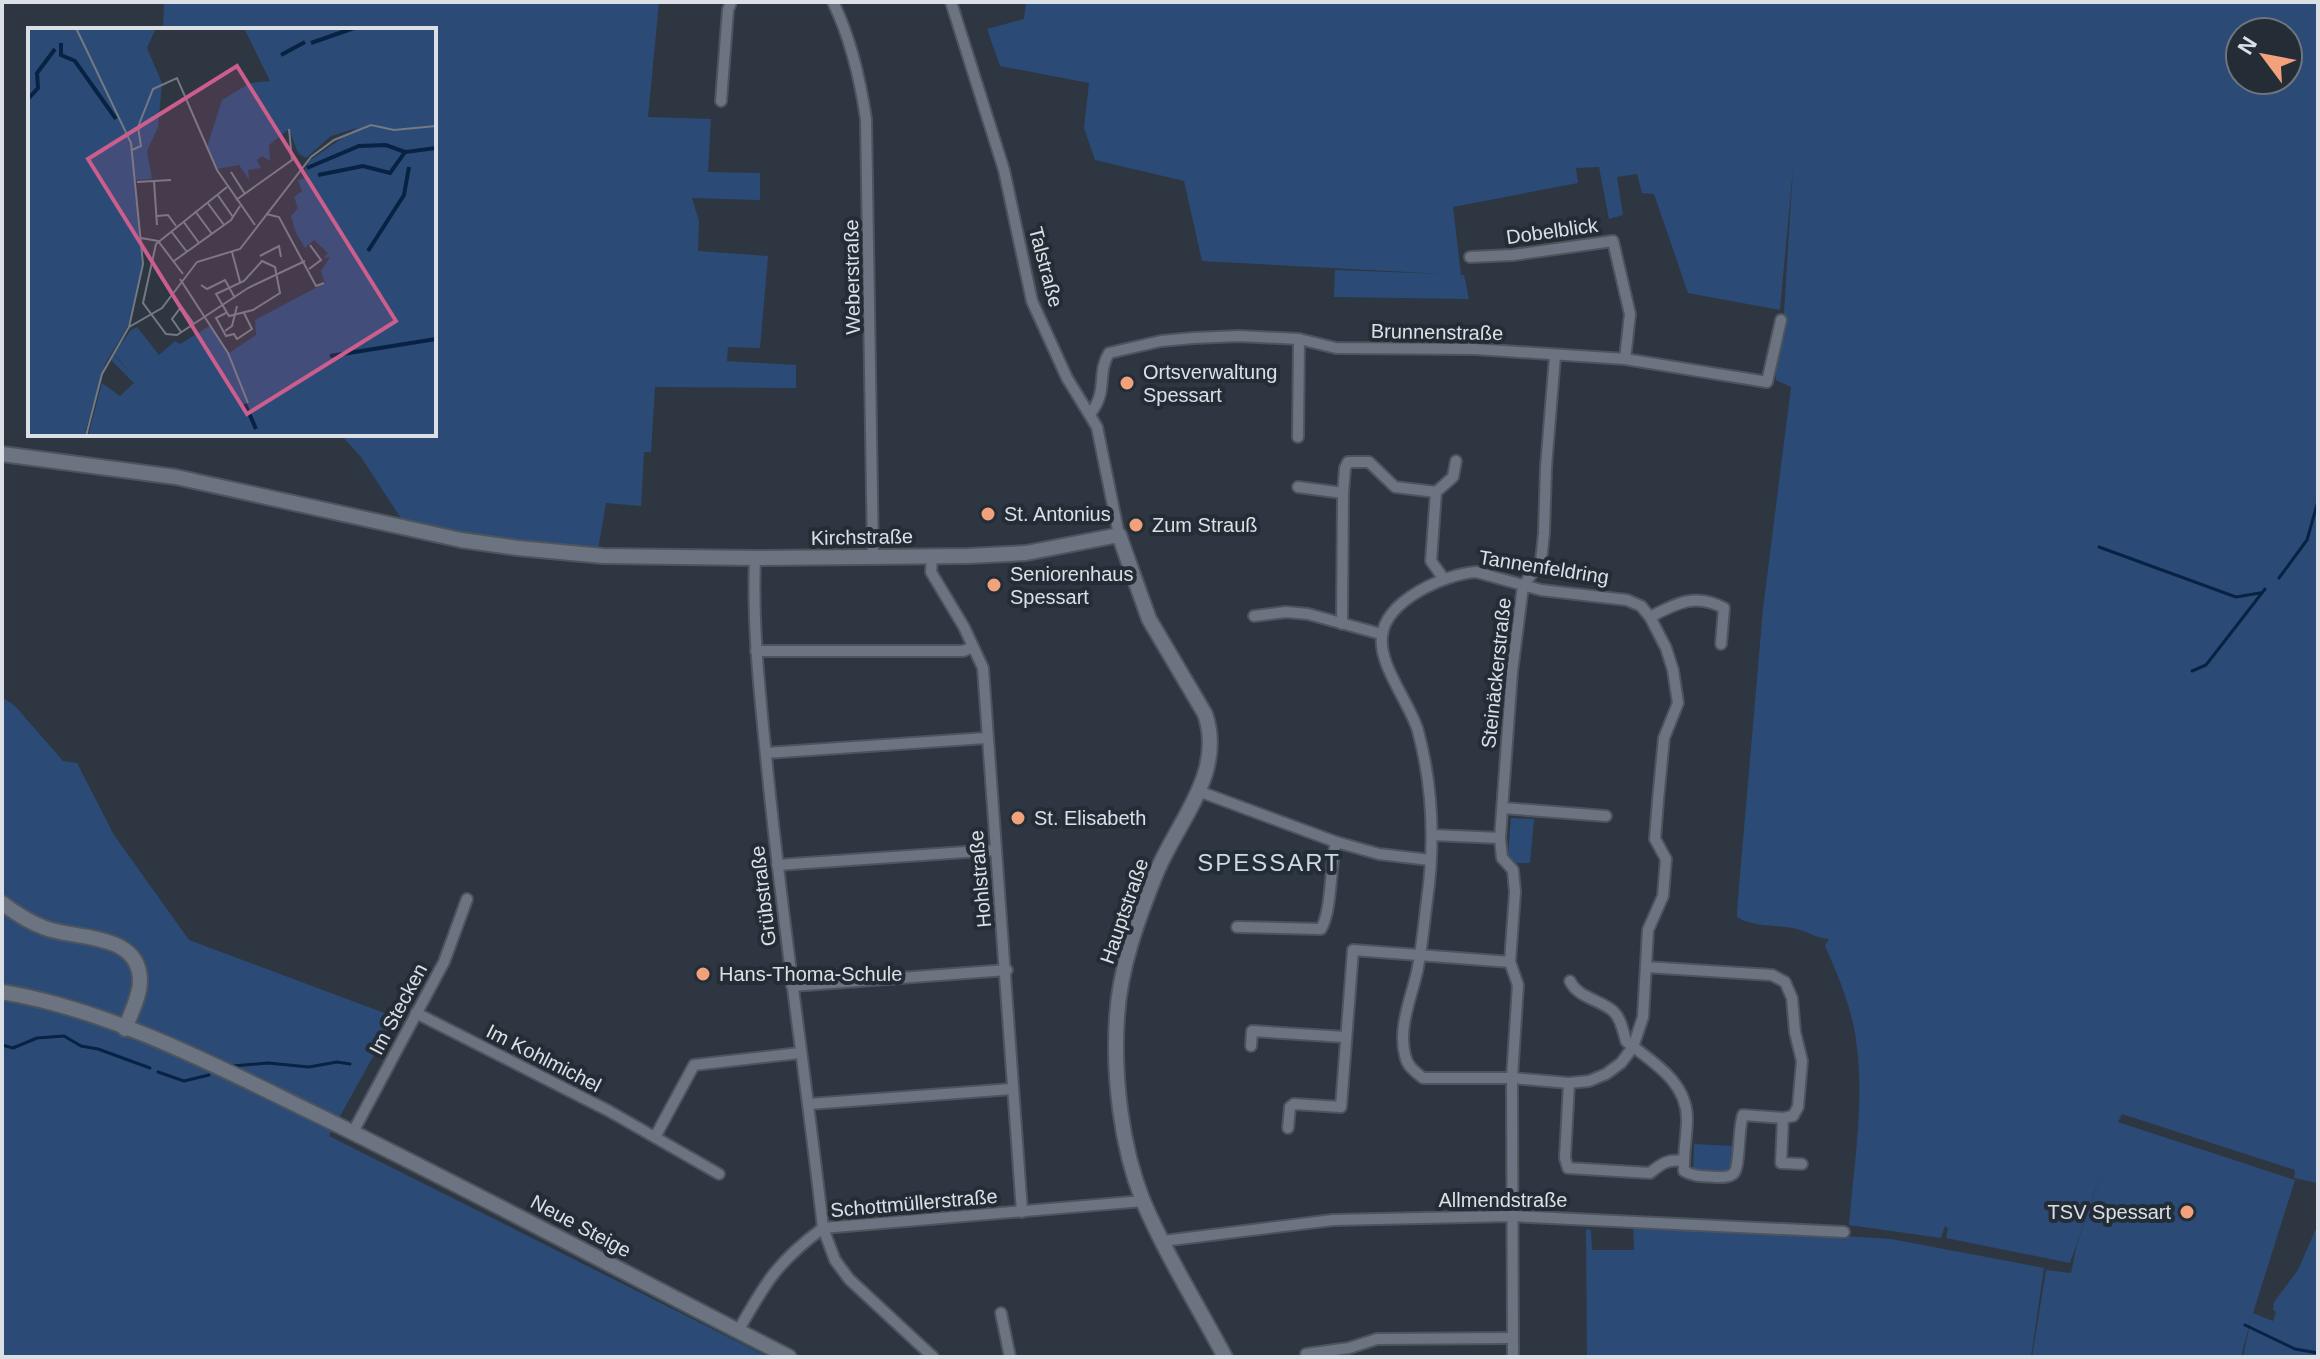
<svg xmlns="http://www.w3.org/2000/svg" width="2320" height="1359" viewBox="0 0 2320 1359" font-family="Arial,sans-serif">
<style>
.green{fill:#2b4b76;fill-rule:evenodd}
.lines{fill:none;stroke-linecap:round;stroke-linejoin:round}
.stream{stroke:#082244;stroke-width:3}
.street-casing{stroke:#4d545d;stroke-width:14}
.secondary-casing{stroke:#4d545d;stroke-width:18}
.street{stroke:#6b7480;stroke-width:10}
.secondary{stroke:#6b7480;stroke-width:14}
.poi-dot{fill:#f1a17c;stroke:#242c36;stroke-width:3}
.labels{text-anchor:middle;stroke-width:8;stroke-linejoin:round;paint-order:stroke}
.street-label{font-size:20px;fill:#dbe0e7;stroke:#242c36}
.poi-label{font-size:20px;fill:#dbe0e7;stroke:#242c36;text-anchor:start}
.quarter-label{font-size:24px;letter-spacing:2px;fill:#ced8e6;stroke:#242c36}
.inset-river{fill:none;stroke:#082244;stroke-width:4}
.inset-road{fill:none;stroke:#737a83;stroke-width:2}
.view{fill:#cb5e8c;fill-opacity:0.15;stroke:#cb5e8c;stroke-width:4}
.inset-edge{fill:none;stroke:#dbe0e7;stroke-width:4}
</style>
<rect width="100%" height="100%" fill="#2e3641"/>
<!-- green -->
<g class="green">
<path d="M164,2H659L648,117L711,119L708,172L760,173V200L692,198L699,221L698,251L768,256L760,348L728,347L727,361L796,365V388L655,387L651,452H644L641,506L606,503L598,550L534,546L406,526L361,457L340,434H434V30H163Z"/>
<path d="M1026,2H2318V1183L2294,1178L2295,1170L2122,1114L2118,1122L2295,1180L2253,1313L2273,1321L2276,1312L2273,1310L2274,1302L2298,1270L2318,1224V1357H2243L2252,1314L2241,1357H2032L2046,1270L2071,1273L2077,1244L2118,1124L2070,1263L1946,1238L1948,1228L1945,1226L1941,1238L1849,1225C1854,1164 1865,1100 1856,1040C1852,1008 1838,975 1825,946L1829,939C1816,938 1809,932 1797,929C1777,924 1755,928 1737,917V910L1763,609L1791,387L1776,380V361L1784,313L1793,168L1780,310L1688,293L1654,194L1642,193L1637,174L1617,177L1623,215L1609,219L1599,167L1576,168L1578,183L1453,207L1461,275H1464L1469,299L1334,297L1335,270L1445,274L1202,261L1184,181L1095,160L1084,128L1089,83L1000,66L987,29L1024,19ZM2240,32H2288V80H2240Z"/>
<path d="M2,697L15,706L63,761L77,763L114,835L189,940L395,1017L329,1136L768,1357H2Z"/>
<path d="M1511,818L1534,819L1530,863H1516L1508,855Z"/>
<path d="M1694,1144L1732,1146L1731,1174L1693,1172Z"/>
<path d="M1633,1224L1837,1235L1845,1240V1236L1891,1239L2044,1268L2031,1357H1587L1586,1229L1591,1230L1592,1250H1634Z"/>
</g>
<g class="lines">
<!-- stream -->
<g class="stream">
<path d="M2099,547L2236,597L2260,593"/>
<path d="M2279,578L2307,540L2318,501"/>
<path d="M2192,671L2206,665L2265,589"/>
<path d="M2,1045L13,1048L37,1038L64,1036L81,1046L98,1049L150,1068"/>
<path d="M232,1066L268,1063L309,1067L337,1062L350,1064"/>
<path d="M158,1072L184,1081L209,1075"/>
<path d="M2245,1325L2295,1349L2318,1353"/>
</g>
<!-- street casing -->
<g class="street-casing">
<g id="street">
<path d="M833,2C851,39 860,78 866,119L873,557"/>
<path d="M951,2L1004,170L1032,301L1067,378L1097,427L1119,535"/>
<path d="M721,101L728,10L731,2"/>
<path d="M1470,257L1513,255L1613,241L1630,314L1625,359"/>
<path d="M1090,414C1109,390 1096,375 1109,353L1161,341L1193,338L1239,336L1299,339L1336,348L1475,349L1625,359L1767,382L1781,320"/>
<path d="M1298,437L1299,339"/>
<path d="M1298,487L1343,493"/>
<path d="M1436,492L1431,561L1444,579"/>
<path d="M1436,492L1453,477L1456,461"/>
<path d="M932,556L931,572L964,627L983,668L1022,1212"/>
<path d="M755,558C752,631 761,704 768,776C783,927 806,1077 823,1228L835,1260L849,1279L933,1357"/>
<path d="M1476,572L1541,590L1627,600L1641,606L1650,617L1666,648L1673,670L1678,703L1664,738L1658,800L1655,839L1666,859L1663,896L1648,930L1643,1017L1633,1047L1621,1063L1606,1074L1589,1081L1569,1083L1512,1078H1423C1414,1071 1407,1066 1405,1055C1398,1028 1411,998 1417,972C1422,948 1424,923 1427,900C1435,843 1433,787 1418,731C1410,703 1378,665 1382,636C1386,600 1445,574 1476,572Z"/>
<path d="M1254,616L1286,612L1308,614L1381,634"/>
<path d="M1650,617C1677,603 1695,593 1724,608L1721,644"/>
<path d="M1342,624L1343,493L1345,468L1348,462H1369L1395,487L1436,492"/>
<path d="M756,651H963L973,647"/>
<path d="M766,753L986,738"/>
<path d="M1198,791L1336,842L1379,854L1430,860"/>
<path d="M1503,808L1606,816"/>
<path d="M1433,835L1500,838"/>
<path d="M777,865L995,850"/>
<path d="M1237,927L1321,929C1332,910 1330,866 1336,842"/>
<path d="M1570,981C1578,998 1599,999 1613,1011C1621,1018 1623,1031 1626,1041C1652,1062 1687,1081 1687,1119C1687,1136 1683,1153 1684,1171C1694,1177 1704,1176 1716,1177C1722,1177 1729,1178 1734,1173C1740,1166 1738,1128 1743,1115L1783,1118L1793,1116L1798,1107L1802,1061L1795,1032L1792,998L1785,982L1772,975L1646,967"/>
<path d="M792,986L1007,970"/>
<path d="M416,1013L609,1111L719,1174"/>
<path d="M1251,1046L1252,1031L1345,1037"/>
<path d="M1569,1083L1565,1158L1568,1168L1650,1173C1662,1163 1668,1159 1684,1161"/>
<path d="M809,1104L1012,1089"/>
<path d="M1783,1118L1781,1163L1802,1164"/>
<path d="M1288,1128L1290,1107L1294,1104L1341,1107L1353,950L1510,962"/>
<path d="M353,1132L444,962L467,899"/>
<path d="M655,1137L694,1065L800,1053"/>
<path d="M1163,1241L1333,1220L1511,1216L1844,1232"/>
<path d="M1001,1313L1010,1357"/>
<path d="M738,1331C766,1282 777,1262 823,1228L1143,1201"/>
<path d="M1306,1354L1349,1348L1377,1339L1512,1338"/>
<path d="M1513,1357L1512,1078L1518,985L1510,962L1515,892L1513,870L1502,858L1500,838L1512,672L1523,586L1541,561L1544,533L1546,467L1555,356"/>
</g>
</g>
<!-- secondary casing -->
<g class="secondary-casing">
<g id="secondary">
<path d="M2,454L176,477L461,540L518,548L603,556L755,558L968,556L1026,553L1119,535L1149,619L1205,714C1226,774 1175,824 1155,876C1137,921 1120,968 1117,1016C1113,1076 1121,1146 1143,1201C1166,1255 1198,1306 1225,1357"/>
<path d="M2,903C15,913 29,922 45,928C76,940 140,932 140,981C140,996 130,1015 125,1029"/>
<path d="M2,992C106,1009 213,1064 307,1110C470,1189 628,1275 789,1357"/>
</g>
</g>
<!-- street -->
<use href="#street" class="street"/>
<!-- secondary -->
<use href="#secondary" class="secondary"/>
</g>
<!-- markers -->
<g class="poi-dot">
<circle cx="1127" cy="383" r="8"/>
<circle cx="988" cy="514" r="8"/>
<circle cx="1136" cy="525" r="8"/>
<circle cx="994" cy="585" r="8"/>
<circle cx="1018" cy="818" r="8"/>
<circle cx="703" cy="974" r="8"/>
<circle cx="2187" cy="1212" r="8"/>
</g>
<g class="labels">
<!-- street labels -->
<g class="street-label">
<text transform="translate(1552 231) rotate(-8)" y="7">Dobelblick</text>
<text transform="translate(1046 267) rotate(75)" y="7">Talstraße</text>
<text transform="translate(852 277) rotate(-91)" y="7">Weberstraße</text>
<text transform="translate(1437 332) rotate(1)" y="7">Brunnenstraße</text>
<text transform="translate(862 537) rotate(-1)" y="7">Kirchstraße</text>
<text transform="translate(1544 567) rotate(9)" y="7">Tannenfeldring</text>
<text transform="translate(1496 673) rotate(-84)" y="7">Steinäckerstraße</text>
<text transform="translate(980 879) rotate(-95)" y="7">Hohlstraße</text>
<text transform="translate(763 896) rotate(-97)" y="7">Grübstraße</text>
<text transform="translate(1124 911) rotate(-71)" y="7">Hauptstraße</text>
<text transform="translate(398 1009) rotate(-62)" y="7">Im Stecken</text>
<text transform="translate(544 1058) rotate(27)" y="7">Im Kohlmichel</text>
<text x="1503" y="1207">Allmendstraße</text>
<text transform="translate(914 1203) rotate(-5)" y="7">Schottmüllerstraße</text>
<text transform="translate(581 1226) rotate(28)" y="7">Neue Steige</text>
</g>
<!-- poi labels -->
<g class="poi-label">
<text x="1143" y="379">Ortsverwaltung<tspan x="1143" dy="23">Spessart</tspan></text>
<text x="1004" y="521">St. Antonius</text>
<text x="1152" y="532">Zum Strauß</text>
<text x="1010" y="581">Seniorenhaus<tspan x="1010" dy="23">Spessart</tspan></text>
<text x="1034" y="825">St. Elisabeth</text>
<text x="719" y="981">Hans-Thoma-Schule</text>
<text x="2171" y="1219" text-anchor="end">TSV Spessart</text>
</g>
<!-- quarter labels -->
<g class="quarter-label">
<text x="1269" y="871">SPESSART</text>
</g>
</g>
<!-- overview -->
<g transform="translate(28 28)">
<rect width="408" height="408" fill="#2e3641"/>
<path d="M0,0H128L119,20L134,55L130,99L119,123L124,151L107,152L114,237L100,298L77,336L56,408H0ZM216,0H408V408H60L74,355L92,368L106,355L83,332L86,327L107,350L86,326L102,303L109,299L131,327L147,313L152,316L183,297L201,325L228,307L227,292L297,255L293,243L302,229L295,230L300,225L286,212L277,220L268,205L263,188L270,180L266,169L274,163L270,152L281,149L277,142L281,133L329,100L303,108L278,130L270,125L261,101L241,117L242,133L234,128L229,132L233,140L220,142L221,152L211,137L189,141L179,119L194,72L222,55L242,53Z" fill="#2b4b76"/>
<path class="inset-river" d="M33,15V27L47,33L88,91M283,15L326,0M253,27L277,14M0,71L10,60L9,45L27,21M279,140L331,118L358,117L377,124M290,147L335,138L362,145L377,124L408,120M340,223L376,167L381,139M302,328L408,311M217,376L228,401"/>
<path class="inset-road" d="M48,0L103,115L115,236L101,299L74,346L58,408M104,122L113,118L110,99L125,61L149,50L189,142L227,197M203,144L217,166M126,153L129,197M109,154L143,152M199,159L128,216L115,275L138,306L149,307L220,260L277,233M189,166L205,189M208,172L264,132L261,101M179,174L196,197M167,183L184,206M238,186L251,189L288,258L296,255M129,188L140,187L148,198M155,193L171,215M143,203L159,224M113,210L130,213L155,246M204,224L212,254M232,228L251,218L253,229M146,233L203,192L212,178M234,233L247,239L252,265L225,282L201,288L188,266L216,253ZM281,241L293,232L282,217M152,251L200,325L220,375M173,257L179,261L197,252L207,270M150,274L166,296M153,279L144,291L153,304M198,285L188,290L198,308L206,306L209,311L224,301L216,285M101,299L134,280L169,234L212,221L283,129L306,112L343,97L366,102L408,98M197,303L204,298L209,278"/>
<path class="view" d="M209,38L368,293L219,386L60,131Z"/>
<rect width="408" height="408" class="inset-edge"/>
</g>
<!-- border -->
<rect width="2320" height="1359" fill="none" stroke="#dbe0e7" stroke-width="8"/>
<!-- north arrow -->
<g transform="translate(2264 56) rotate(302)"><circle r="38" fill="#242c36" stroke="#6d747d" stroke-width="2"/>
<path d="M0-6L14 30L0 20L-14 30Z" fill="#f1a17c"/>
<text y="-12" font-size="22" font-weight="bold" text-anchor="middle" fill="#dbe0e7">N</text>
</g>
</svg>
